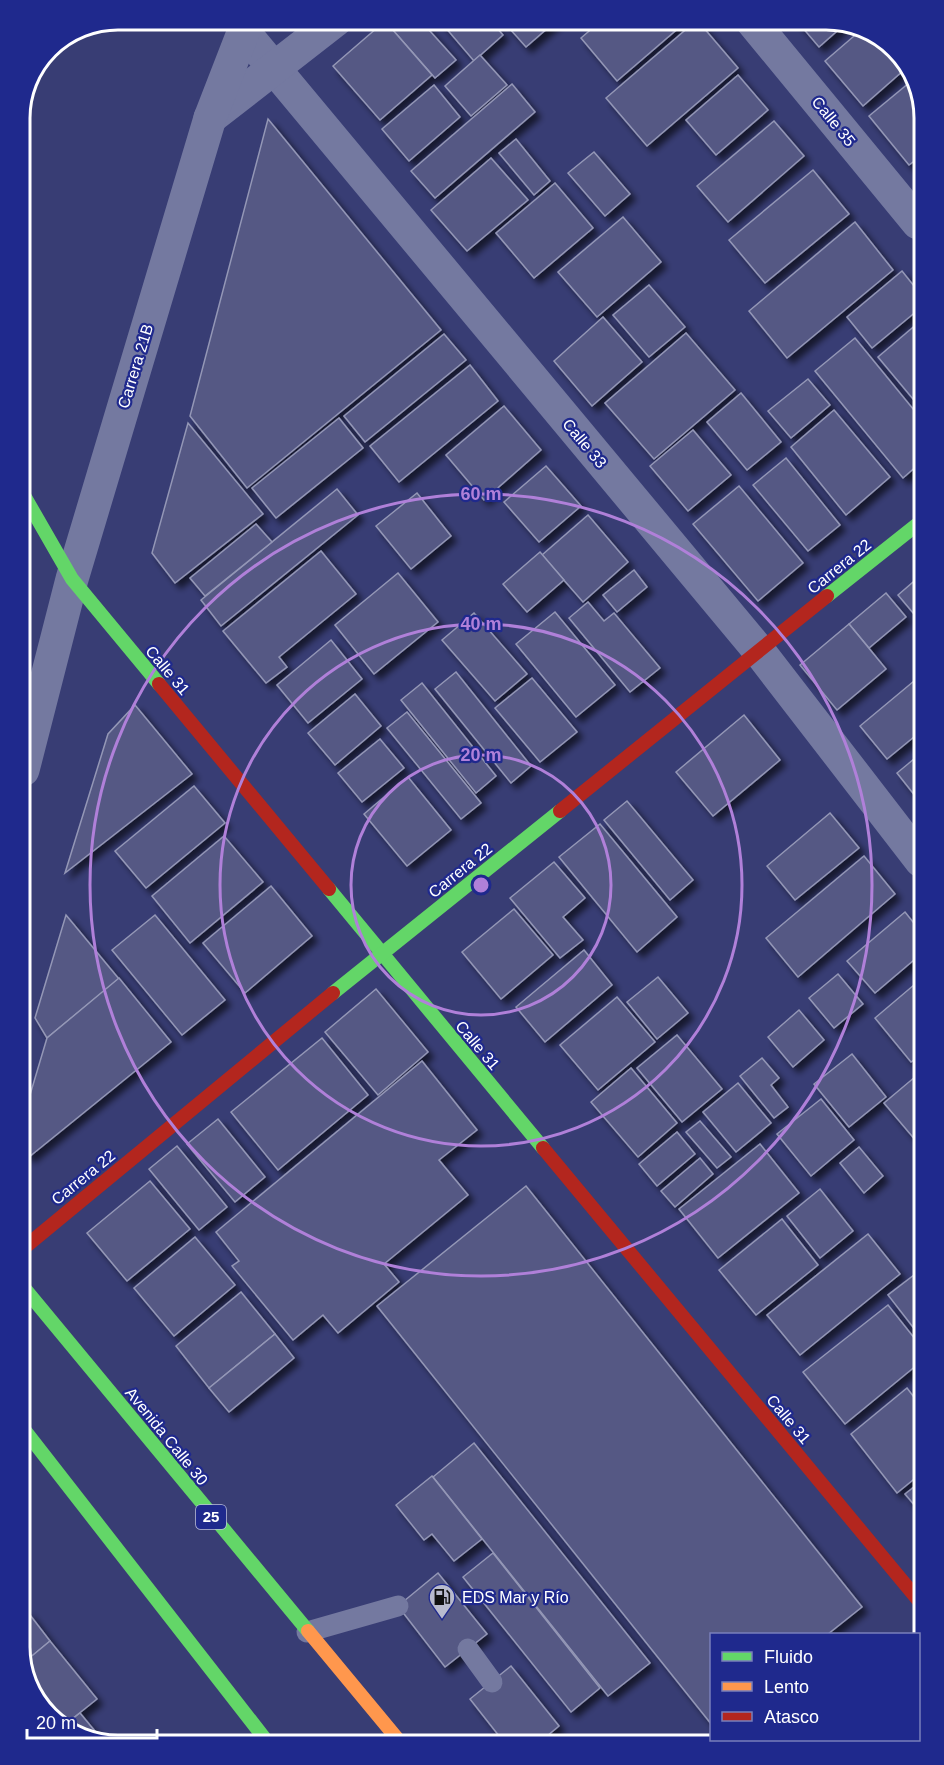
<svg xmlns="http://www.w3.org/2000/svg" width="944" height="1765" viewBox="0 0 944 1765" font-family="Helvetica,sans-serif">
<style>
.building{fill:#545884;stroke:#9497b6;stroke-width:1.5;filter:url(#shadow)}
.lines{fill:none;stroke-linecap:round;stroke-linejoin:round}
.lane{stroke:#7479a0;stroke-width:21}
.street{stroke:#7479a0;stroke-width:33}
.fast{stroke:#63d668;stroke-width:14}
.slow{stroke:#ff974d;stroke-width:14}
.jam{stroke:#b3261e;stroke-width:14}
.ring{fill:none;stroke:#b080d9;stroke-width:3}
.labels{text-anchor:middle;stroke-width:4.5;stroke-linejoin:round;paint-order:stroke}
.shield{fill:#1f298d;stroke:#bcbfdd;stroke-width:1.5}
.shield-label{font-size:15px;font-weight:bold;fill:#fff}
.street-label{font-size:16px;fill:#fff;stroke:#1f298d}
.poi-label{font-size:16px;fill:#fff;stroke:#1f298d;text-anchor:start}
.rim{fill:none;stroke:#fff;stroke-width:3}
.centre{fill:#b080d9;stroke:#1f298d;stroke-width:3}
.ring-label{font-size:18px;text-anchor:middle;font-weight:bold;fill:#b080d9;stroke:#1f298d;stroke-width:4.5;stroke-linejoin:round;paint-order:stroke}
</style>
<defs>
<filter id="shadow"><feDropShadow dx="5.5" dy="5.5" stdDeviation="3" flood-color="#0009"/></filter>
</defs>
<rect width="100%" height="100%" fill="#383d74"/>
<!-- building -->
<g class="building">
<path d="M420,20L456,60L435,78L385,21Z"/>
<path d="M439,20H490L503,35L474,61Z"/>
<path d="M502,20H557L526,47Z"/>
<path d="M602,20H688L617,81L581,38Z"/>
<path d="M697,20L738,68L647,146L606,98Z"/>
<path d="M796,20H832L845,24L819,47Z"/>
<path d="M385,21L432,75L380,120L333,66Z"/>
<path d="M861,30L875,36L904,70L863,106L825,61Z"/>
<path d="M480,55L507,85L471,116L445,86Z"/>
<path d="M738,75L768,110L716,155L686,120Z"/>
<path d="M915,78L917,159L909,165L869,116Z"/>
<path d="M512,84L535,112L435,198L411,171Z"/>
<path d="M434,85L460,117L409,161L382,129Z"/>
<path d="M268,119L441,330L247,488L190,416Z"/>
<path d="M774,121L804,156L728,222L697,186Z"/>
<path d="M516,139L550,181L534,195L499,153Z"/>
<path d="M594,152L630,194L605,216L568,173Z"/>
<path d="M491,158L528,200L467,251L431,210Z"/>
<path d="M813,170L849,214L765,283L729,240Z"/>
<path d="M555,183L593,228L534,278L496,233Z"/>
<path d="M623,217L661,262L597,317L558,272Z"/>
<path d="M855,222L893,270L787,358L749,311Z"/>
<path d="M902,271L918,291V310L872,348L847,317Z"/>
<path d="M649,285L685,327L649,357L613,315Z"/>
<path d="M603,317L642,362L592,406L554,361Z"/>
<path d="M918,323V405L878,357Z"/>
<path d="M686,333L735,390L654,459L605,403Z"/>
<path d="M444,334L466,360L365,442L344,416Z"/>
<path d="M855,338L918,415L919,464L903,478L815,371Z"/>
<path d="M470,365L498,401L399,482L370,446Z"/>
<path d="M808,379L830,405L791,438L768,411Z"/>
<path d="M741,393L781,442L747,470L707,422Z"/>
<path d="M504,406L541,450L484,500L446,455Z"/>
<path d="M834,410L890,477L846,515L791,447Z"/>
<path d="M339,418L363,448L276,518L252,488Z"/>
<path d="M188,423L263,514L175,583L152,553Z"/>
<path d="M693,430L731,475L688,511L650,466Z"/>
<path d="M786,458L840,525L808,551L753,485Z"/>
<path d="M546,466L581,506L539,542L504,502Z"/>
<path d="M739,486L803,563L758,601L693,524Z"/>
<path d="M337,489L358,515L221,626L201,600Z"/>
<path d="M417,493L451,536L411,569L376,526Z"/>
<path d="M588,515L628,562L583,602L542,555Z"/>
<path d="M256,524L272,542L205,596L190,578Z"/>
<path d="M321,551L356,594L279,657L287,667L266,683L223,631Z"/>
<path d="M540,552L564,580L527,612L503,584Z"/>
<path d="M634,570L647,587L617,612L603,595Z"/>
<path d="M398,573L438,622L374,674L335,625Z"/>
<path d="M919,577V620L898,595Z"/>
<path d="M886,593L906,617L869,648L849,624Z"/>
<path d="M588,602L604,621L614,613L660,668L630,692L569,618Z"/>
<path d="M555,612L615,685L576,717L516,644Z"/>
<path d="M474,613L527,674L495,701L442,640Z"/>
<path d="M849,624L886,669L837,710L800,665Z"/>
<path d="M331,640L362,679L308,723L277,685Z"/>
<path d="M456,672L531,766L511,783L435,689Z"/>
<path d="M920,676V732L887,759L860,726Z"/>
<path d="M532,678L577,732L540,762L495,708Z"/>
<path d="M422,683L496,776L476,793L401,700Z"/>
<path d="M355,694L381,726L335,765L308,733Z"/>
<path d="M135,705L192,774L65,873L108,734Z"/>
<path d="M407,712L481,803L461,819L387,728Z"/>
<path d="M744,715L780,760L713,816L676,772Z"/>
<path d="M380,739L404,768L362,802L338,773Z"/>
<path d="M920,754V802L897,773Z"/>
<path d="M408,777L451,830L407,866L364,814Z"/>
<path d="M194,786L225,823L146,888L115,851Z"/>
<path d="M627,801L693,880L670,900L604,820Z"/>
<path d="M830,813L859,848L795,900L767,866Z"/>
<path d="M600,824L677,917L637,952L559,857Z"/>
<path d="M224,836L263,882L190,943L152,896Z"/>
<path d="M864,856L895,894L798,977L766,938Z"/>
<path d="M554,862L585,898L563,917L583,940L560,958L510,898Z"/>
<path d="M271,886L312,936L245,993L203,943Z"/>
<path d="M514,909L553,955L501,999L462,952Z"/>
<path d="M905,912L921,932V954L875,993L847,961Z"/>
<path d="M66,915L119,979L47,1038L35,1018Z"/>
<path d="M155,915L225,1000L182,1035L112,950Z"/>
<path d="M584,950L612,985L545,1042L516,1007Z"/>
<path d="M838,974L863,1004L834,1028L809,998Z"/>
<path d="M658,977L688,1013L657,1039L627,1002Z"/>
<path d="M119,978L171,1042L29,1157L25,1152L24,1115L47,1038Z"/>
<path d="M921,979L922,1054L911,1062L875,1018Z"/>
<path d="M376,989L428,1052L378,1095L325,1032Z"/>
<path d="M617,997L655,1042L598,1090L560,1045Z"/>
<path d="M799,1010L824,1040L793,1067L768,1037Z"/>
<path d="M677,1035L722,1089L682,1122L637,1068Z"/>
<path d="M322,1038L368,1095L278,1170L231,1112Z"/>
<path d="M852,1054L886,1097L849,1127L814,1084Z"/>
<path d="M762,1058L779,1078L771,1085L788,1107L774,1118L740,1076Z"/>
<path d="M422,1061L477,1130L439,1160L468,1195L384,1264L399,1282L338,1333L323,1315L293,1340L232,1266L239,1261L216,1232Z"/>
<path d="M631,1068L677,1123L638,1157L591,1102Z"/>
<path d="M922,1071V1148L884,1103Z"/>
<path d="M738,1083L771,1123L736,1152L703,1112Z"/>
<path d="M821,1099L854,1140L811,1176L777,1134Z"/>
<path d="M218,1119L265,1177L235,1202L187,1144Z"/>
<path d="M700,1121L731,1157L717,1168L686,1132Z"/>
<path d="M677,1132L695,1154L657,1186L639,1164Z"/>
<path d="M760,1144L799,1193L718,1258L679,1209Z"/>
<path d="M177,1146L227,1207L199,1230L149,1169Z"/>
<path d="M859,1147L883,1176L864,1193L840,1163Z"/>
<path d="M700,1158L713,1174L675,1207L661,1191Z"/>
<path d="M150,1181L190,1229L127,1281L87,1233Z"/>
<path d="M526,1186L862,1607L828,1634H712V1725L377,1306Z"/>
<path d="M820,1189L853,1231L820,1258L787,1216Z"/>
<path d="M782,1219L818,1265L756,1315L719,1270Z"/>
<path d="M868,1234L900,1274L800,1355L767,1315Z"/>
<path d="M195,1237L235,1285L174,1336L134,1288Z"/>
<path d="M914,1275L923,1286V1340L888,1295Z"/>
<path d="M241,1292L275,1334L209,1388L176,1346Z"/>
<path d="M888,1305L923,1349V1360L845,1424L803,1372Z"/>
<path d="M275,1334L294,1358L229,1412L209,1388Z"/>
<path d="M907,1388L923,1409L924,1471L897,1493L851,1434Z"/>
<path d="M474,1443L650,1663L608,1696L433,1477Z"/>
<path d="M432,1476L482,1539L454,1561L432,1534L424,1540L396,1505Z"/>
<path d="M924,1479V1510L921,1513L905,1494Z"/>
<path d="M493,1553L600,1688L571,1712L463,1577Z"/>
<path d="M438,1573L487,1634L445,1667L398,1606Z"/>
<path d="M27,1611L50,1641L27,1660Z"/>
<path d="M50,1641L97,1699L62,1727L27,1685V1660Z"/>
<path d="M511,1666L559,1726L541,1741H503L470,1699Z"/>
<path d="M80,1713L104,1742L62,1727Z"/>
</g>
<g class="lines">
<!-- lane -->
<g class="lane">
<path d="M307,1632L398,1606"/>
<path d="M468,1649L492,1682"/>
</g>
<!-- street -->
<g class="street">
<path d="M751,20L918,223"/>
<path d="M243,31L759,651L921,861"/>
<path d="M210,118L336,20"/>
<path d="M23,770L72,579L210,118L248,20"/>
</g>
<!-- fast -->
<g class="fast">
<path d="M22,492L72,579L159,684"/>
<path d="M827,596L919,523"/>
<path d="M329,889L543,1148"/>
<path d="M333,993L560,811"/>
<path d="M25,1289L308,1631"/>
<path d="M26,1432L269,1744"/>
</g>
<!-- slow -->
<path class="slow" d="M308,1631L400,1742"/>
<!-- jam -->
<g class="jam">
<path d="M159,684L329,889"/>
<path d="M560,811L827,596"/>
<path d="M543,1148L924,1607"/>
<path d="M25,1247L333,993"/>
</g>
</g>
<!-- distance rings -->
<g class="ring">
<circle cx="481" cy="885" r="130"/>
<circle cx="481" cy="885" r="261"/>
<circle cx="481" cy="885" r="391"/>
</g>
<!-- icons -->
<defs>
<g id="fuel-pin" transform="scale(1.35)"><path d="M0 17L-7.5 6A9.5 9.5 0 1 1 7.5 6Z" fill="#b9bbce" stroke="#1f298d"/><path d="M-5.5-6h7V0h2V4h1.3V-2.5L3-4.5l.8-.8L6-3V5H2.5V1h-1V6h-7ZM-4.2-4.7v3.2H.2V-4.7Z" fill="#111"/></g>
</defs>
<g fill-rule="evenodd">
<use href="#fuel-pin" x="442" y="1597"/>
</g>
<g class="labels">
<!-- shield labels -->
<rect class="shield" x="196" y="1505" width="30" height="24" rx="4.5"/>
<g class="shield-label">
<text x="211" y="1522">25</text>
</g>
<!-- street labels -->
<g class="street-label">
<text transform="translate(834 121) rotate(51)" y="6">Calle 35</text>
<text transform="translate(135 366) rotate(-73)" y="6">Carrera 21B</text>
<text transform="translate(585 443) rotate(50)" y="6">Calle 33</text>
<text transform="translate(839 566) rotate(-39)" y="6">Carrera 22</text>
<text transform="translate(168 670) rotate(50)" y="6">Calle 31</text>
<text transform="translate(460 870) rotate(-39)" y="6">Carrera 22</text>
<text transform="translate(478 1045) rotate(50)" y="6">Calle 31</text>
<text transform="translate(83 1177) rotate(-39)" y="6">Carrera 22</text>
<text transform="translate(789 1419) rotate(50)" y="6">Calle 31</text>
<text transform="translate(167 1436) rotate(51)" y="6">Avenida Calle 30</text>
</g>
<!-- poi labels -->
<g class="poi-label">
<text x="462" y="1603">EDS Mar y Río</text>
</g>
</g>
<!-- crop -->
<path d="M0 0H944V1765H0ZM118 30H826A88 88 0 0 1 914 118V1647A88 88 0 0 1 826 1735H118A88 88 0 0 1 30 1647V118A88 88 0 0 1 118 30Z" fill="#1f298d" fill-rule="evenodd"/>
<path class="rim" d="M118 30H826A88 88 0 0 1 914 118V1647A88 88 0 0 1 826 1735H118A88 88 0 0 1 30 1647V118A88 88 0 0 1 118 30Z"/>
<circle cx="481" cy="885" r="9" class="centre"/>
<g class="ring-label">
<text x="481" y="500">60 m</text>
<text x="481" y="630">40 m</text>
<text x="481" y="761">20 m</text>
</g>
<!-- legend -->
<rect x="710" y="1633" width="210" height="108" fill="#1f298d" stroke="#797fbb" stroke-width="1.5"/>
<rect x="722" y="1652" width="30" height="9" fill="#63d668" stroke="#797fbb" stroke-width="1.5"/>
<text x="764" y="1663" font-size="18" fill="#ffffff">Fluido</text>
<rect x="722" y="1682" width="30" height="9" fill="#ff974d" stroke="#797fbb" stroke-width="1.5"/>
<text x="764" y="1693" font-size="18" fill="#ffffff">Lento</text>
<rect x="722" y="1712" width="30" height="9" fill="#b3261e" stroke="#797fbb" stroke-width="1.5"/>
<text x="764" y="1723" font-size="18" fill="#ffffff">Atasco</text>
<!-- scale -->
<path d="M27 1729v9h130v-9" fill="none" stroke="#ffffff" stroke-width="3"/>
<text x="36" y="1729" font-size="18" fill="#ffffff" stroke="#1f298d" stroke-width="4.5" paint-order="stroke">20 m</text>
</svg>
